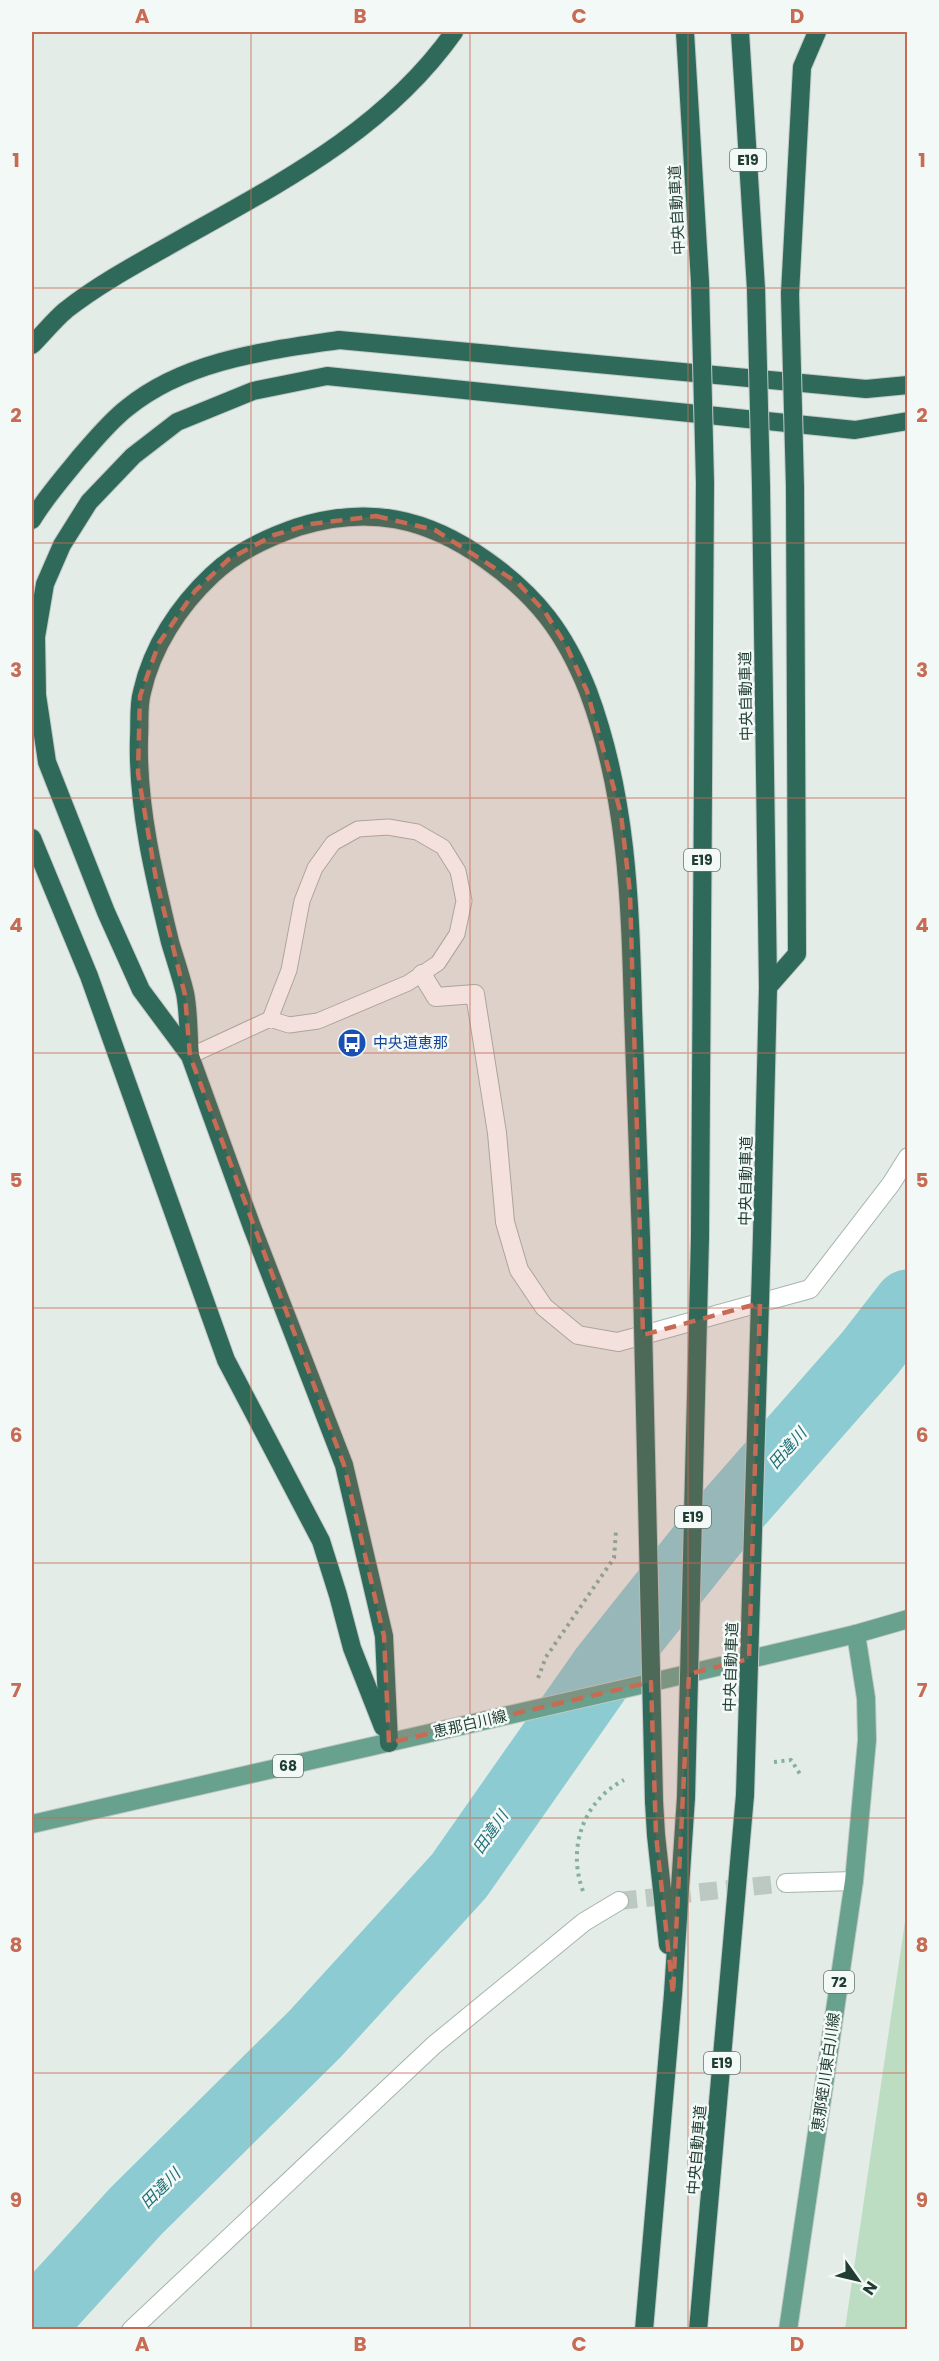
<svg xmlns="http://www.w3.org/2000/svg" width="939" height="2361" viewBox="0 0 939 2361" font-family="Poppins,'Noto Sans JP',sans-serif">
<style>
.green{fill:#bcddc2}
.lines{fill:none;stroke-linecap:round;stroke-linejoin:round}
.river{stroke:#8bcbd1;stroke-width:69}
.street-tunnel{stroke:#bcc9c3;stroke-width:18;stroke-dasharray:18 9;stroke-linecap:butt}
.lane-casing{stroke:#a5b4ae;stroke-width:17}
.street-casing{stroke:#a5b4ae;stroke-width:20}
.primary-casing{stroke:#c1c9c6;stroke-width:20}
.highway-casing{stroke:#c1c9c6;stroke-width:20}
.path{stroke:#83b09f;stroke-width:4;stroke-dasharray:3 4.5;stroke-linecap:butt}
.lane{stroke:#fff;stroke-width:15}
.street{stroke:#fff;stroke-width:18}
.primary{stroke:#68a18e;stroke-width:18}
.highway{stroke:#2f6959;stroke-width:18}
.highway-bridge-casing{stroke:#c1c9c6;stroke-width:20;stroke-linecap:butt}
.highway-bridge{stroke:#2f6959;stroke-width:18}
.marked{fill:#c76b55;fill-opacity:0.2;stroke:#c76b55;stroke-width:4.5;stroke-dasharray:12 8;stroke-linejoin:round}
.grid{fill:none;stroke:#c76b55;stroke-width:1.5;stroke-opacity:0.55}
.labels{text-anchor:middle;stroke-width:5;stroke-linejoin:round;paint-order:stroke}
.shield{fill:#f3f9f6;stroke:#61766e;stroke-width:1.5}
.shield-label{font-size:14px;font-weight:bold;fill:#223e34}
.street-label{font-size:15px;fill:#223e34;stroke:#f3f9f6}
.transit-label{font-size:15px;fill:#164399;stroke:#f3f9f6;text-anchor:start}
.water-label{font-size:16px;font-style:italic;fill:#1d7079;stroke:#f3f9f6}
.neatline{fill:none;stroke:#c76b55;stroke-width:2}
.grid-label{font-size:20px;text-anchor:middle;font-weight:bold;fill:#c76b55}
</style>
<rect width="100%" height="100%" fill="#e3ece7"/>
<!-- green -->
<path class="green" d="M907,1908V2329H845Z"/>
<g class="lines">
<!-- river -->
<path class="river" d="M32,2325L136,2211L315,2034L459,1876L604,1669L719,1525L870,1353L908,1304"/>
<!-- street-tunnel -->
<path class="street-tunnel" d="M619,1901L786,1883"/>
<!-- lane casing -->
<g class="lane-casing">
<path id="lane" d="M190,1056L270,1019L289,970L302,901L315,868L333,843L358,829L388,827L417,832L443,847L458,871L464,901L457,934L438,963L408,983L318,1021L289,1025L270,1019"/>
</g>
<!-- street casing -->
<g class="street-casing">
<g id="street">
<path d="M422,974L436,997L475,994L497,1133L505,1222L519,1270L544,1307L578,1335L618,1342L810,1289L891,1184L908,1157"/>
<path d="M786,1883L854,1881"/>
<path d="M131,2330L434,2045L584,1922L619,1901"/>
</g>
</g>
<!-- primary casing -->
<g class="primary-casing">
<g id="primary">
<path d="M32,1824L636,1686L856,1634L908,1619"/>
<path d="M788,2330L854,1881L867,1740L866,1698L856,1634"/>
</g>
</g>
<!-- highway casing -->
<g class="highway-casing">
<g id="highway">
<path d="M685,32L700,282"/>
<path d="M740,32L756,289"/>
<path d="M790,294L802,67L817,32"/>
<path d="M32,345C43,334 54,320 66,310C103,281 146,259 186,236C286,180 386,128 454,32"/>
<path d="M761,486L768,987L762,1236"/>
<path d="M32,520C45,498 63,478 79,458C94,441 109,422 127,408C186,360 266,351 339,340L866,389L908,385"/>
<path d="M32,838L89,976L226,1360L321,1541L338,1595L352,1648L383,1727"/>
<path d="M768,987L797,954L795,487"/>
<path d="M190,1055C188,1035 189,1013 185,993C181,976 175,959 170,942C154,876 137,806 139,738C140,723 138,706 142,692C152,647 179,606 212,575C236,552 266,538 298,527C369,505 427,518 486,560C537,596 565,633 588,691C627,795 630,900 633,1009C636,1086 638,1162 641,1239"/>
<path d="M700,1237L705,483"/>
<path d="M389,1743L384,1636L344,1465L252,1227L190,1056L141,990L106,912L47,762L37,695L36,637L45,584L62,545L89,502L133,456L177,422L253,391L327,376L855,430L908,421"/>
<path d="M654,1801L656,1835L668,1945"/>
<path d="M644,2330L673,1994L686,1797"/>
<path d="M698,2330L745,1795"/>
</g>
</g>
<!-- path -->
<g class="path">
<path d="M538,1678L546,1657L614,1558L616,1531"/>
<path d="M774,1762L791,1760L802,1777"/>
<path d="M583,1891C567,1848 583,1801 624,1780"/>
</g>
<!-- lane -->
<use href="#lane" class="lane"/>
<!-- street -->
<use href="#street" class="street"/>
<!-- primary -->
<use href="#primary" class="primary"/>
<!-- highway -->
<use href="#highway" class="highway"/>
<!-- highway-bridge casing -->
<g class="highway-bridge-casing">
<g id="highway-bridge">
<path d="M700,282L705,483"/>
<path d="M756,289L761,486"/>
<path d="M790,294L795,487"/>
<path d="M641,1239L654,1801"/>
<path d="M745,1795L762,1236"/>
<path d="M686,1797L700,1237"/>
</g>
</g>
<!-- highway-bridge -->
<use href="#highway-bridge" class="highway-bridge"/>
</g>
<!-- marked area -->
<path class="marked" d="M376,516L435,530L518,583L545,612L567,647L587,691L621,814L630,893L643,1335L760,1303L749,1659L689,1674L673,1994L656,1835L651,1682L389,1743L384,1636L344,1465L190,1056L185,995L156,879L138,773L140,696L159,643L195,591L229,559L274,535L311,524Z"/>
<!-- grid -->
<path class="grid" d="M251,32V2330M470,32V2330M688,32V2330M32,288H908M32,543H908M32,798H908M32,1053H908M32,1308H908M32,1563H908M32,1818H908M32,2073H908"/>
<!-- icons -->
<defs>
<g id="bus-disc" transform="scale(1.5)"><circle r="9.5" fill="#1a4fb4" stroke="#f3f9f6"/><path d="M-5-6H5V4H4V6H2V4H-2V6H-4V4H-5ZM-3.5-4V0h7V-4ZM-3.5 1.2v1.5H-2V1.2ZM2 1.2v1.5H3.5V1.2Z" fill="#fff"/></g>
</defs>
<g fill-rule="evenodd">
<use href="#bus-disc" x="352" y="1043"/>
</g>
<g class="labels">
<!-- shield labels -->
<g class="shield">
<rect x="730" y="149" width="36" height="22" rx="4.5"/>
<rect x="684" y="849" width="36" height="22" rx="4.5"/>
<rect x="675" y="1506" width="36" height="22" rx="4.5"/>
<rect x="273" y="1755" width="30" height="22" rx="4.5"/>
<rect x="824" y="1971" width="30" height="22" rx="4.5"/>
<rect x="704" y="2052" width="36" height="22" rx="4.5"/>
</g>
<g class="shield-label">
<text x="748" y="165">E19</text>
<text x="702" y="865">E19</text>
<text x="693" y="1522">E19</text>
<text x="288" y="1771">68</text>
<text x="839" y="1987">72</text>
<text x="722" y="2068">E19</text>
</g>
<!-- street labels -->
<g class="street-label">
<text transform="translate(677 210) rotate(-93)" y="5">中央自動車道</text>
<text transform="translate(746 696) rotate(-91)" y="5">中央自動車道</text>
<text transform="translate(746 1181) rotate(-89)" y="5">中央自動車道</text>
<text transform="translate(731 1667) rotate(-88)" y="5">中央自動車道</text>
<text transform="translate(470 1724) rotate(-13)" y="5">恵那白川線</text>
<text transform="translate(826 2072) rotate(-82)" y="5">恵那蛭川東白川線</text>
<text transform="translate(697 2150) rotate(-85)" y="5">中央自動車道</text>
</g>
<!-- transit labels -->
<g class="transit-label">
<text x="373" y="1048">中央道恵那</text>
</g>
<!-- water labels -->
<g class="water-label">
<text transform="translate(787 1448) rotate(-49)" y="6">田違川</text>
<text transform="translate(490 1832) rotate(-55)" y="6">田違川</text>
<text transform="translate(160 2188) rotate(-45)" y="6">田違川</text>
</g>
</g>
<!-- border -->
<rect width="939" height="2361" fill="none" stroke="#f3f9f6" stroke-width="66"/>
<!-- north arrow -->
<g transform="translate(858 2280) rotate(124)" stroke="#f3f9f6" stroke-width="4.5" paint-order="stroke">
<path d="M0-4.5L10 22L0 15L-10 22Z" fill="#223e34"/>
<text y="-9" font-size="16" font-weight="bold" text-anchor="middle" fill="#223e34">N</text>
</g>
<rect x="33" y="33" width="873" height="2295" class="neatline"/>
<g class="grid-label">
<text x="142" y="23">A</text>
<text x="360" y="23">B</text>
<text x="579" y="23">C</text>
<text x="797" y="23">D</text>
<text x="16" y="167">1</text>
<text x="922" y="167">1</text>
<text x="16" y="422">2</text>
<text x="922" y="422">2</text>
<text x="16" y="677">3</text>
<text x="922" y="677">3</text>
<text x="16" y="932">4</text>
<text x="922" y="932">4</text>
<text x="16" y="1187">5</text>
<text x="922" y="1187">5</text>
<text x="16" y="1442">6</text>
<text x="922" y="1442">6</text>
<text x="16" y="1697">7</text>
<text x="922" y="1697">7</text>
<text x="16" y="1952">8</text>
<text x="922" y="1952">8</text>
<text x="16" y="2207">9</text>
<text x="922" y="2207">9</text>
<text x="142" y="2351">A</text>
<text x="360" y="2351">B</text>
<text x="579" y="2351">C</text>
<text x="797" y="2351">D</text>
</g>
</svg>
